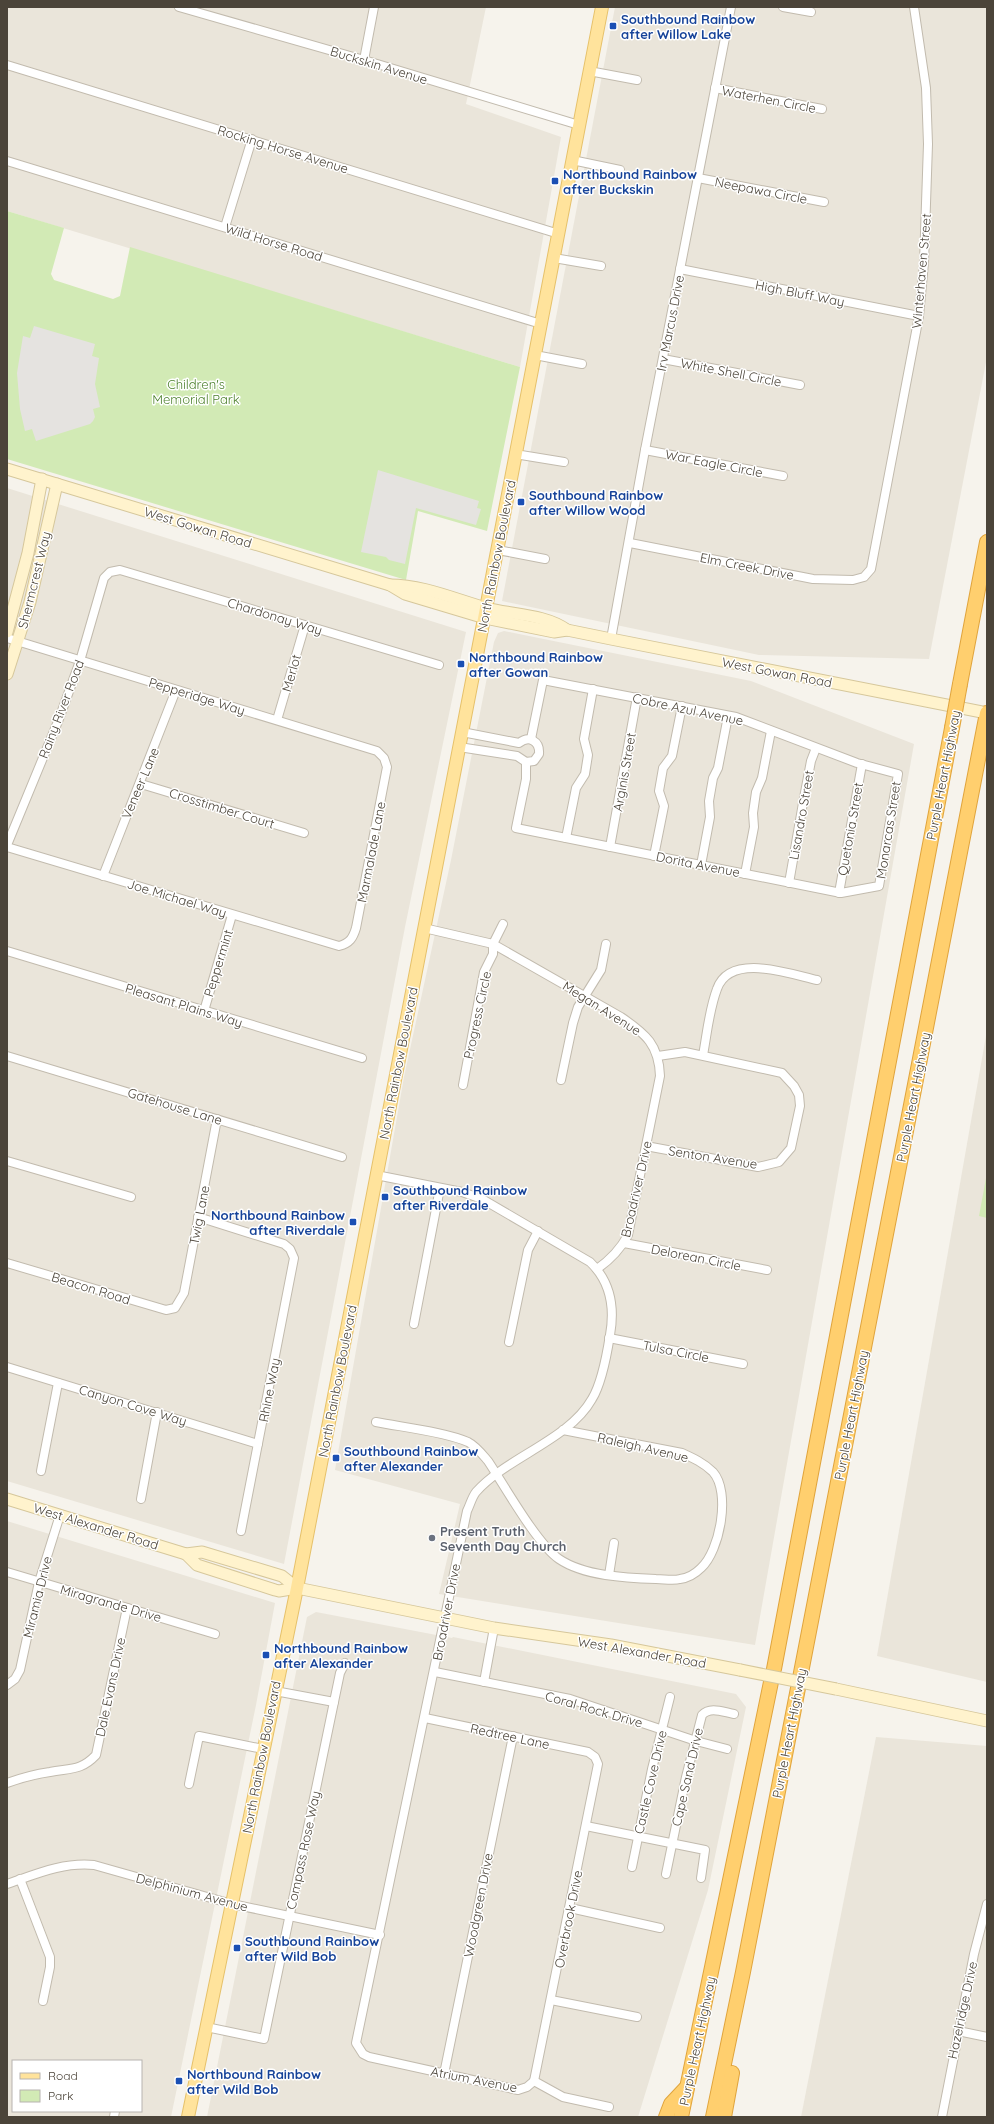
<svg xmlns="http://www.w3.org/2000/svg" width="994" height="2124" viewBox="0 0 994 2124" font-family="Quicksand,sans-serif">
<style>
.residential{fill:#eae5da;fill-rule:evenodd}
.green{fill:#d2eab5}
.parking{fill:#e5e3e0}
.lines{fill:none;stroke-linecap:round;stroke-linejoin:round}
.street-casing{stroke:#c2bbae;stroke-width:10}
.secondary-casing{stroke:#d6c79b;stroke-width:13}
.primary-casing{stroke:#e6c16a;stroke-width:14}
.highway-casing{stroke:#e0a43c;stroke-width:16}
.street{stroke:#fff;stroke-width:8}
.secondary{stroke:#fff3cd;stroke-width:11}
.primary{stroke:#ffe39c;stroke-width:12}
.highway{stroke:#ffcf6e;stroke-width:14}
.secondary-bridge-casing{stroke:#d6c79b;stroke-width:13;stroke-linecap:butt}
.highway-bridge-casing{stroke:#e0a43c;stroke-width:16;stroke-linecap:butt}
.secondary-bridge{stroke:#fff3cd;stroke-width:11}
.highway-bridge{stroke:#ffcf6e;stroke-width:14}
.transit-dot{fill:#1a4fb4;stroke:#fff;stroke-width:1.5}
.worship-dot{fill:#6b7280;stroke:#fff;stroke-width:1.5}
.labels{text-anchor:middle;stroke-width:3;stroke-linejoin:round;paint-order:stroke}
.transit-label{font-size:13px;font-weight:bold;fill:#164399;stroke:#fff;text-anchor:start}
.street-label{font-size:13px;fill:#4b4439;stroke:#fff}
.park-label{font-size:13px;fill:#4a7f2a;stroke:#fff}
.worship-label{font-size:13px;font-weight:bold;fill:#5b616d;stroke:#fff;text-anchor:start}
</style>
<rect width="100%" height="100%" fill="#f6f3ec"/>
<!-- residential -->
<g class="residential">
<path d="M7,7H486L466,104L561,137L520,367L7,211Z"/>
<path d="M615,7H987V357L929,659L759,655L502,601Z"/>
<path d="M7,488L466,632L405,927L284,1564L7,1481Z"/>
<path d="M504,631L751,681L914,744L755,1645L439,1594L460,1504L335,1470L404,1077L451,860L494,642L498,633Z"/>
<path d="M987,1030V1682L877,1656Z"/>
<path d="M7,1521L275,1603L256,1705L171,2117H7ZM13,2061H141V2111H13Z"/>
<path d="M316,1612L452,1638L453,1637L736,1694L746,1707L708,1890L638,2117H207L307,1617Z"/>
<path d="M876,1737L987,1746V2117H801Z"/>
</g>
<!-- green -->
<g class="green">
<path d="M7,211L64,228L51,274L54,280L113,299L120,296L130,247L520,367L487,531L418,511L406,580L7,459Z"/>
<path d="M986,1178L987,1179V1218L979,1216Z"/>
</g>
<!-- parking -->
<g class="parking">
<path d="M34,326L95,344L92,356L99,358L95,384L100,407L93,409L95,417L93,421L90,424L36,441L32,429L25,431L20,409L17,373L23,336L30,338Z"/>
<path d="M378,470L479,501L477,508L481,509L476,525L416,508L405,564L389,560L386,557L361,552Z"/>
</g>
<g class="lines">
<!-- street casing -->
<g class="street-casing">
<g id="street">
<path d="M179,7L364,60L579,125"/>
<path d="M783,7L811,12"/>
<path d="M364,60L374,7"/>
<path d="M7,65L559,234"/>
<path d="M589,71L637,80"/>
<path d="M715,88L822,109"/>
<path d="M572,160L620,170"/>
<path d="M7,161L541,324"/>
<path d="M698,178L824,202"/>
<path d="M225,227L252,139"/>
<path d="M554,258L601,266"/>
<path d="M680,269L919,316"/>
<path d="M535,355L582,364"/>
<path d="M663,359L800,385"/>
<path d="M645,450L783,476"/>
<path d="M515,454L564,462"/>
<path d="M630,543L813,579L853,580L864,577L871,569L919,316L924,263L928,144L926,88L914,7"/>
<path d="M498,550L545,559"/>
<path d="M7,638L377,751L384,758L387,767L356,928C353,938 350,943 339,946L7,847"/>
<path d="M611,639L645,450L731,7"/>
<path d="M277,720L305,625"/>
<path d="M462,732L519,743C529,735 540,741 539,754L534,761L526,762"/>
<path d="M459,747L517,756L526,762"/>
<path d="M526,762V779L516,828L841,893L879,886L898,774L857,763L736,717L543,680L531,739"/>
<path d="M141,784L304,833"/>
<path d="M566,838L576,788L585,774L588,755L584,739L593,689"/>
<path d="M7,845L59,719L80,661L104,578L110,572L120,570L439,665"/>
<path d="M610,847L637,697"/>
<path d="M654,856L664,806L659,791L663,768L672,756L682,706"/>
<path d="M701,865L710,817L709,801L713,778L718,768L728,716"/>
<path d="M745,874L754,827L753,813L756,792L762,778L771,731"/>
<path d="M103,876L176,690"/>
<path d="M789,883L803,803L811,761L816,748"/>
<path d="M839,893L862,764"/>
<path d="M424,928L493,944L621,1017C646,1034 659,1045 660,1076L628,1235C621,1248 610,1260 597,1269"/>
<path d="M7,951L362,1058"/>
<path d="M204,1011L232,915"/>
<path d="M703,1055C707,1034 709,1010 717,989C730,952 790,974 817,980"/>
<path d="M7,1056L342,1157"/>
<path d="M561,1080L573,1023L578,1007L601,970L606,944"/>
<path d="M463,1085L484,972L493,954V944L503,924"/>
<path d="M646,1146L758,1167L779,1162L791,1148L800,1106L799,1095L794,1086L782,1073L685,1052L658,1056"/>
<path d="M7,1161L131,1197"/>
<path d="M376,1175L462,1192L482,1199L590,1262C611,1282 615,1307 610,1335C607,1354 602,1383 592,1399C569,1440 507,1457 476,1492C472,1497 470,1505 467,1511L356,2043L363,2054L369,2057L518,2090L527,2087L534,2081"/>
<path d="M198,1217L284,1244L290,1249L294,1258L241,1531"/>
<path d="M624,1243L767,1270"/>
<path d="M7,1263L166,1310L175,1308L184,1293L217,1119"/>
<path d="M414,1324L440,1188"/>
<path d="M609,1338L743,1364"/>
<path d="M509,1342L528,1250L538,1231"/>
<path d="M7,1367L258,1444"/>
<path d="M376,1422C401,1427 446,1432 468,1442C476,1446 482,1454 488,1461C504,1485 537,1544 559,1559C584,1576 626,1578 656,1579C664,1579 673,1581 680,1579C688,1578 696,1573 701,1568C720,1551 731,1492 713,1472C704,1463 693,1458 682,1453L563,1430"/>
<path d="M41,1471L58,1383"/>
<path d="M141,1499L157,1412"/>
<path d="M7,1572L215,1634"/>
<path d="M609,1575L614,1543"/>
<path d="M435,1672L570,1699L696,1741L727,1749"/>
<path d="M484,1682L494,1628"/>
<path d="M7,1685L15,1679L20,1670L39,1582L60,1515"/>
<path d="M275,1691L334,1702"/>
<path d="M425,1718L588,1752L595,1757L598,1764L534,2081"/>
<path d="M7,1783C21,1778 36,1774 50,1772C70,1768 81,1771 96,1755L127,1608"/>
<path d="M189,1784L199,1736L263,1749"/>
<path d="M586,1826L705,1850L701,1878"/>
<path d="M632,1867L652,1769L670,1697"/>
<path d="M666,1874L686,1777L702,1715C710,1706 723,1712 734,1714"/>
<path d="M20,1879L50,1957V1967L43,2001"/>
<path d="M7,1884C36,1874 63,1862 94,1865L232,1904L380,1935"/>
<path d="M570,1908L660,1928"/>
<path d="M551,2000L637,2017"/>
<path d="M206,2027L264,2039L340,1673L345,1663"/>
<path d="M958,2031L987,2037"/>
<path d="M444,2074L513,1736"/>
<path d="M534,2081L563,2097L609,2107"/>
<path d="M114,2117L115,2111"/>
<path d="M942,2117L974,1954L987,1904"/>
</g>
</g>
<!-- secondary casing -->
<g class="secondary-casing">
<g id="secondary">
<path d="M7,469L390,585L405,594L485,618L554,632L567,630L611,639L987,713"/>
<path d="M390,585C423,585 454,599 486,608C512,615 545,614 567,630"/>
<path d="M7,632L28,553L42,479"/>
<path d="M7,674L30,602L57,484"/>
<path d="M7,1499L186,1554L202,1552L282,1576L297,1588"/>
<path d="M186,1554L197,1565L275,1590L279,1591L297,1588L494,1628L611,1645L740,1670"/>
<path d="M836,1689L987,1721"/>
</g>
</g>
<!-- primary casing -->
<g class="primary-casing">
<path id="primary" d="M188,2117L297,1588L602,7"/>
</g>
<!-- highway casing -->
<g class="highway-casing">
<g id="highway">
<path d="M960,684L987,542"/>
<path d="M774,1669L952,728"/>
<path d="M666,2117L671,2104L687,2087"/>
<path d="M681,2117L771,1682"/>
<path d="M713,2117L743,1972L987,713"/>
<path d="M724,2117L732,2073"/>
</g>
</g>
<!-- street -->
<use href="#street" class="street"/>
<!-- secondary -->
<use href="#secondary" class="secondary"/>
<!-- primary -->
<use href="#primary" class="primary"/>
<!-- highway -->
<use href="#highway" class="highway"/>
<!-- secondary-bridge casing -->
<g class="secondary-bridge-casing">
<path id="secondary-bridge" d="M740,1670L836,1689"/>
</g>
<!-- highway-bridge casing -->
<g class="highway-bridge-casing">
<path id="highway-bridge" d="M952,728L960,684"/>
</g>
<!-- secondary-bridge -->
<use href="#secondary-bridge" class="secondary-bridge"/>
<!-- highway-bridge -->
<use href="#highway-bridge" class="highway-bridge"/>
</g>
<!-- markers -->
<g class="transit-dot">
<rect x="609" y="22" width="8" height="8" rx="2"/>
<rect x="551" y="177" width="8" height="8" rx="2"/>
<rect x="517" y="498" width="8" height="8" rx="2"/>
<rect x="457" y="660" width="8" height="8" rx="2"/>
<rect x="381" y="1193" width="8" height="8" rx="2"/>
<rect x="349" y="1218" width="8" height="8" rx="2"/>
<rect x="332" y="1454" width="8" height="8" rx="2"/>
<rect x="262" y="1651" width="8" height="8" rx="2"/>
<rect x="233" y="1944" width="8" height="8" rx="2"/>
<rect x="175" y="2077" width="8" height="8" rx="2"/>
</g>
<circle class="worship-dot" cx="432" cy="1538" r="4"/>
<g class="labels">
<!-- transit labels -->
<g class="transit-label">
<text x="621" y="24">Southbound Rainbow<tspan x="621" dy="15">after Willow Lake</tspan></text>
<text x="563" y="179">Northbound Rainbow<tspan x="563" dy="15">after Buckskin</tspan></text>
<text x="529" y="500">Southbound Rainbow<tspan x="529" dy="15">after Willow Wood</tspan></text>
<text x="469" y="662">Northbound Rainbow<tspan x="469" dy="15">after Gowan</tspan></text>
<text x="393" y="1195">Southbound Rainbow<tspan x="393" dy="15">after Riverdale</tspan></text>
<text x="345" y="1220" text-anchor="end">Northbound Rainbow<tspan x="345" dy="15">after Riverdale</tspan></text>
<text x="344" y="1456">Southbound Rainbow<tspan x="344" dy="15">after Alexander</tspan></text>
<text x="274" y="1653">Northbound Rainbow<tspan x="274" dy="15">after Alexander</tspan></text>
<text x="245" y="1946">Southbound Rainbow<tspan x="245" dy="15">after Wild Bob</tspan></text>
<text x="187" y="2079">Northbound Rainbow<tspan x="187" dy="15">after Wild Bob</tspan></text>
</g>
<!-- street labels -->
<g class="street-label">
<text transform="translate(379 65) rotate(17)" y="5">Buckskin Avenue</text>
<text transform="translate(769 99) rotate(11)" y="5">Waterhen Circle</text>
<text transform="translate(283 149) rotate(17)" y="5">Rocking Horse Avenue</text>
<text transform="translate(761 190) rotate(11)" y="5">Neepawa Circle</text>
<text transform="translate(274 242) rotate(17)" y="5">Wild Horse Road</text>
<text transform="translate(921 271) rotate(-85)" y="5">Winterhaven Street</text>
<text transform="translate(800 293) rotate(11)" y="5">High Bluff Way</text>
<text transform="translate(670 323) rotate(-79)" y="5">Irv Marcus Drive</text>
<text transform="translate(731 372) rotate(11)" y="5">White Shell Circle</text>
<text transform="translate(714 463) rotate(11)" y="5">War Eagle Circle</text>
<text transform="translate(198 527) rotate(17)" y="5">West Gowan Road</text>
<text transform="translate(496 556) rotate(-79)" y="5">North Rainbow Boulevard</text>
<text transform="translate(747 566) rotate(11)" y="5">Elm Creek Drive</text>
<text transform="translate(34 580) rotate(-76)" y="5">Shermcrest Way</text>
<text transform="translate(275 616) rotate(17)" y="5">Chardonay Way</text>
<text transform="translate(777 672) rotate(11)" y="5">West Gowan Road</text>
<text transform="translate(291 673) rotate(-74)" y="5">Merlot</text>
<text transform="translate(197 696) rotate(17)" y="5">Pepperidge Way</text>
<text transform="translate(61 709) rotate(-69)" y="5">Rainy River Road</text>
<text transform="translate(688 709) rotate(12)" y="5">Cobre Azul Avenue</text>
<text transform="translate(624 772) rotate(-80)" y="5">Arginis Street</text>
<text transform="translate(943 775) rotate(-79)" y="5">Purple Heart Highway</text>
<text transform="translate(140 783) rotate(-67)" y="5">Veneer Lane</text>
<text transform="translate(222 808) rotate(17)" y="5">Crosstimber Court</text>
<text transform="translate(801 815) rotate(-80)" y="5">Lisandro Street</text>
<text transform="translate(850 829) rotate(-80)" y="5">Quetonia Street</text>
<text transform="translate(888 830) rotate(-81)" y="5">Monarcas Street</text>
<text transform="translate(371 852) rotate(-79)" y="5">Marmalade Lane</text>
<text transform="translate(698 864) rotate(11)" y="5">Dorita Avenue</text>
<text transform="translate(177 898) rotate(17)" y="5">Joe Michael Way</text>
<text transform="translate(218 963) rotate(-73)" y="5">Peppermint</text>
<text transform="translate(184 1005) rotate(17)" y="5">Pleasant Plains Way</text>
<text transform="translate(602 1008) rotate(32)" y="5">Megan Avenue</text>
<text transform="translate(477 1015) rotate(-78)" y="5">Progress Circle</text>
<text transform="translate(398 1063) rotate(-79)" y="5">North Rainbow Boulevard</text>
<text transform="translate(913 1097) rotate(-79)" y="5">Purple Heart Highway</text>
<text transform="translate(175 1106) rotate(17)" y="5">Gatehouse Lane</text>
<text transform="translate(713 1157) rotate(9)" y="5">Senton Avenue</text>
<text transform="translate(636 1189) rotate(-77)" y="5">Broadriver Drive</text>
<text transform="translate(199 1215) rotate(-79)" y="5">Twig Lane</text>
<text transform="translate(696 1257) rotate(11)" y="5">Delorean Circle</text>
<text transform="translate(91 1288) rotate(17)" y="5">Beacon Road</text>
<text transform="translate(676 1351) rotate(11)" y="5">Tulsa Circle</text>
<text transform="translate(337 1381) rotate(-79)" y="5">North Rainbow Boulevard</text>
<text transform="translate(269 1390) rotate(-79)" y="5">Rhine Way</text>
<text transform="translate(133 1405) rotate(17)" y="5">Canyon Cove Way</text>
<text transform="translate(851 1415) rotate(-79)" y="5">Purple Heart Highway</text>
<text transform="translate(643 1447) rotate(13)" y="5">Raleigh Avenue</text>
<text transform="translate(96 1526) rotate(17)" y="5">West Alexander Road</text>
<text transform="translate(37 1597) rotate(-76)" y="5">Miramia Drive</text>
<text transform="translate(111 1603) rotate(16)" y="5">Miragrande Drive</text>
<text transform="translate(446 1612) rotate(-79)" y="5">Broadriver Drive</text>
<text transform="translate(642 1652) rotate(10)" y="5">West Alexander Road</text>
<text transform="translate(110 1687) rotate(-78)" y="5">Dale Evans Drive</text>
<text transform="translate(594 1709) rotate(16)" y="5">Coral Rock Drive</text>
<text transform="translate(789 1733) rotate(-79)" y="5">Purple Heart Highway</text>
<text transform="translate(510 1736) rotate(12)" y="5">Redtree Lane</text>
<text transform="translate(261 1757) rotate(-79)" y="5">North Rainbow Boulevard</text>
<text transform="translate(687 1777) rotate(-77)" y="5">Cape Sand Drive</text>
<text transform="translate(650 1782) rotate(-77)" y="5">Castle Cove Drive</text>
<text transform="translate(303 1850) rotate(-78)" y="5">Compass Rose Way</text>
<text transform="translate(192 1892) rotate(15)" y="5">Delphinium Avenue</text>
<text transform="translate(478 1905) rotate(-79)" y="5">Woodgreen Drive</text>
<text transform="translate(568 1919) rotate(-79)" y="5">Overbrook Drive</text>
<text transform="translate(962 2010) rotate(-78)" y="5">Hazelridge Drive</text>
<text transform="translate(697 2041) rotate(-78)" y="5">Purple Heart Highway</text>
<text transform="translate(474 2079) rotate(11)" y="5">Atrium Avenue</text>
</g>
<!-- park labels -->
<g class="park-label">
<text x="196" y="389">Children's<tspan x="196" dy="15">Memorial Park</tspan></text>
</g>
<!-- worship labels -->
<g class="worship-label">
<text x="440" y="1536">Present Truth<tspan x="440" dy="15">Seventh Day Church</tspan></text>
</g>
</g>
<!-- border -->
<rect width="994" height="2124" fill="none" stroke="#4b4439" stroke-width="16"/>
<!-- legend -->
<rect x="12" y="2060" width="130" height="52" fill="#ffffff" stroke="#b7b4b0"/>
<rect x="20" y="2073" width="20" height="6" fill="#ffe39c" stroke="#b7b4b0"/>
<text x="48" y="2080" font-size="12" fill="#4b4439">Road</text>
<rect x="20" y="2090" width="20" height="12" fill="#d2eab5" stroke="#b7b4b0"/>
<text x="48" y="2100" font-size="12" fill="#4b4439">Park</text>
</svg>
